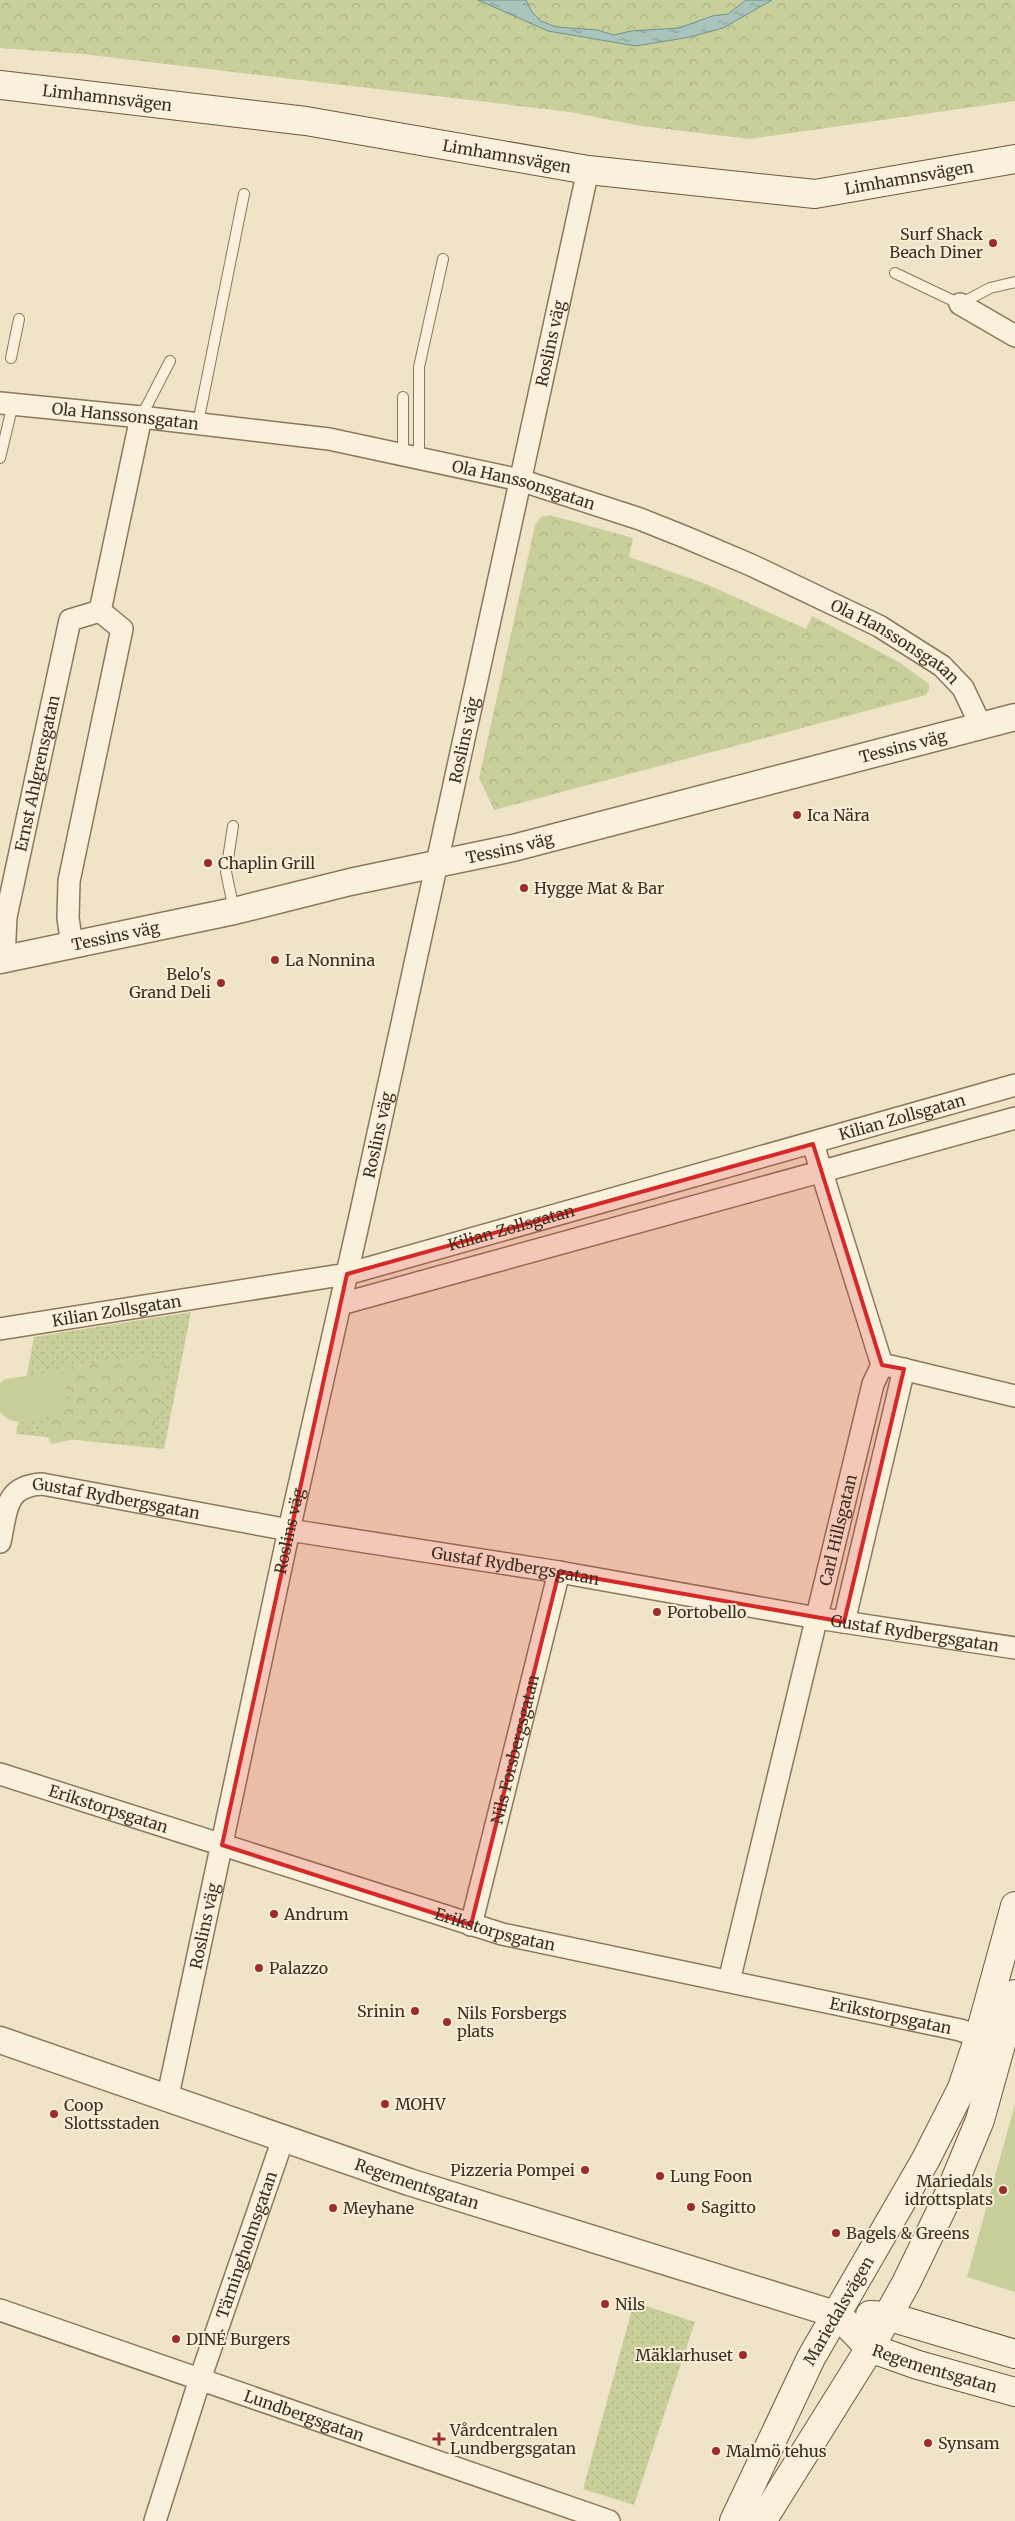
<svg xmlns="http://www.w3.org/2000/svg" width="1015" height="2521" viewBox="0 0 1015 2521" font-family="Merriweather,serif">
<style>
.grass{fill:url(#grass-dots)}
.park{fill:url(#park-crowns)}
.garden{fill:#c9cf9b}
.water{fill:url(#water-ripples);stroke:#6f938a}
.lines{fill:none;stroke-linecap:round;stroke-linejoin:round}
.service-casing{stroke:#8d765c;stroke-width:12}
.minor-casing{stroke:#8d765c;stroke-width:24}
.tertiary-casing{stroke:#8d765c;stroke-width:29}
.secondary-casing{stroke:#6f573f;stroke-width:30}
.service{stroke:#faf1dc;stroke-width:10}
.minor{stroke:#faf1dc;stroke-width:21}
.tertiary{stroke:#faf1dc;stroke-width:26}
.secondary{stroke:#faf1dc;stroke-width:28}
.marked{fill:#d62828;fill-opacity:0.2;stroke:#d62828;stroke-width:4;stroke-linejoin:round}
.poi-dot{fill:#9e2a2b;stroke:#f7eed8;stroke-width:2}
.labels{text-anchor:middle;stroke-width:4;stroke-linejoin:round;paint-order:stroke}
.street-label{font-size:16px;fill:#3d2e20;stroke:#f7eed8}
.poi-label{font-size:16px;fill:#3d2e20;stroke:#f7eed8;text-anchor:start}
</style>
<defs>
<pattern id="grass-dots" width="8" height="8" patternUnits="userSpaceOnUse" patternTransform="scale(1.25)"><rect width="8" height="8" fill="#c9cf9b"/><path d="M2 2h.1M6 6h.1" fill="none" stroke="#aeb285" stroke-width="1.8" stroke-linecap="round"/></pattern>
<pattern id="park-crowns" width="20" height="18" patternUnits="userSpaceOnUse" patternTransform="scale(1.25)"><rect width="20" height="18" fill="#c9cf9b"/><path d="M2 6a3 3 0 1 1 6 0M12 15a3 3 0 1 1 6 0" fill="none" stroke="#aeb285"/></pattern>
<pattern id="water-ripples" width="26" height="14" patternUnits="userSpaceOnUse" patternTransform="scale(1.25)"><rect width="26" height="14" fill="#a9c4bc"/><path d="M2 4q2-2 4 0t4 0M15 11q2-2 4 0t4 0" fill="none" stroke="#8ba098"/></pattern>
</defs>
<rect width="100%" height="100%" fill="#f0e4c8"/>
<!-- grass -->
<g class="grass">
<path d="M191,1312L164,1449L16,1434L34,1337Z"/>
<path d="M634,2302L695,2322L634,2505L583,2489Z"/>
</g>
<!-- park -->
<g class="park">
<path d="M0,0H1015V101L749,139L641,126L570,112L82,54L0,48Z"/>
<path d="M550,515L633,538L629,557L706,584L806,629L812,616L899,662L929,684V690L926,695L494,810L479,778L535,525L541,517Z"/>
<path d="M153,1355L168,1368L151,1442L80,1438L51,1444L42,1423L62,1413L71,1396L61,1368Z"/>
</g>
<!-- garden -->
<g class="garden">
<path d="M52,1372C60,1376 64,1381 66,1390C71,1416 33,1424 13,1421C8,1420 4,1416 0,1412V1383L5,1379Z"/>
<path d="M1015,2104V2292L967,2277Z"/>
</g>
<!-- water -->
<path class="water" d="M478,0H526L532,12L541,21L556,27L597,30L614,35L631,31L679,28L712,16L728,14L746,0H772L723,28L690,37L636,46L548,31Z"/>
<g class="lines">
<!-- service casing -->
<g class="service-casing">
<g id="service">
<path d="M895,273L960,304L990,288L1015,282"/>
<path d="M11,358L19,319"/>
<path d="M403,397V455"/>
<path d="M141,417L170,361"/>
<path d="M198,423L244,194"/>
<path d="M0,458L13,404"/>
<path d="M419,458V367L443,259"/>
<path d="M233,826L226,872L234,910"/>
</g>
</g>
<!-- minor casing -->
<g class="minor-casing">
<g id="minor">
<path d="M960,304L1015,336"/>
<path id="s1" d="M0,403L141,417L329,439L520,480L640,519L685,537L751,565L879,626L942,666L963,688L981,726"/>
<path d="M100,611L141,417"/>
<path d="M72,945L68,918L69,881L122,629L100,611"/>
<path id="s2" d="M4,959L6,917L70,620L100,611"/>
<path d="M341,1304L1015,1118"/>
<path id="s3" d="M0,1329L347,1274L1015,1085"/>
<path d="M890,1366L1015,1396"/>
<path id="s4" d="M0,1542C7,1511 4,1486 42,1484L289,1530L559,1572L817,1618L1015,1648"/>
<path d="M844,1622L904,1369"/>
<path id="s5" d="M0,1774L502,1934L960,2030L993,2041"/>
<path id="s6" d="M471,1925L559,1572"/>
<path id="s7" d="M729,1981L873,1384L882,1365L813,1144"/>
<path id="s8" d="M167,2100L289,1530L360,1216L588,170"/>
<path id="s9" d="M0,2310L609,2521"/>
<path id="s10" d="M155,2521L200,2379L283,2139"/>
</g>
</g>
<!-- tertiary casing -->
<g class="tertiary-casing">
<g id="tertiary">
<path id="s11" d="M0,960L234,911L350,882L513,848L1015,717"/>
<path id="s12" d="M0,2040L409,2182L838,2315"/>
</g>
</g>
<!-- secondary casing -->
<g class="secondary-casing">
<g id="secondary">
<path id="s13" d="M0,85L306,121L588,170L815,194L1015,159"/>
<path id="s14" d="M838,2315L870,2348L918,2365L1015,2392"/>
<path d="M870,2315L887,2316L1015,2354"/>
<path id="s15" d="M734,2521L811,2358L926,2159L962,2088L979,2037L1015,1906"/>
<path d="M762,2521L870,2348L906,2283L951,2190L980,2120L1015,1994"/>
</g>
</g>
<!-- service -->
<use href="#service" class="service"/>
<!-- minor -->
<use href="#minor" class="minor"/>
<!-- tertiary -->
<use href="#tertiary" class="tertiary"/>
<!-- secondary -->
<use href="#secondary" class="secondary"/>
</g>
<!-- marked area -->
<path class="marked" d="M813,1144L882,1365L904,1369L844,1622L559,1572L471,1925L222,1845L347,1274Z"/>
<!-- markers -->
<g class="poi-dot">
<circle cx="993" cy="243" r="5"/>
<circle cx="797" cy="815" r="5"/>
<circle cx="208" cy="863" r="5"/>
<circle cx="524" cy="888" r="5"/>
<circle cx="275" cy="960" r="5"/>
<circle cx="221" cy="983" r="5"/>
<circle cx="657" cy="1612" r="5"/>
<circle cx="274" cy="1914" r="5"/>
<circle cx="259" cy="1968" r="5"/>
<circle cx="415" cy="2011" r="5"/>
<circle cx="447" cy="2022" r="5"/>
<circle cx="385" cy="2104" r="5"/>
<circle cx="54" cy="2114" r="5"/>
<circle cx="585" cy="2170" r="5"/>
<circle cx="660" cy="2176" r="5"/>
<circle cx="1003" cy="2190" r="5"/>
<circle cx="691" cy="2207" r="5"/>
<circle cx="333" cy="2208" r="5"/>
<circle cx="836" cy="2233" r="5"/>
<circle cx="605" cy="2304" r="5"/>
<circle cx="176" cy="2339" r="5"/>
<circle cx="743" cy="2355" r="5"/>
<path d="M436.5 2431.5h5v5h5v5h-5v5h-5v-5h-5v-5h5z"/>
<circle cx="928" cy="2443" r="5"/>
<circle cx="716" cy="2451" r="5"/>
</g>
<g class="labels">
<!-- street labels -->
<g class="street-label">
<text dy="6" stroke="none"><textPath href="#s13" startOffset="108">Limhamnsvägen</textPath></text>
<text dy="6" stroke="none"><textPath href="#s13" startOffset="512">Limhamnsvägen</textPath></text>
<text dy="6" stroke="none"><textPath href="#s13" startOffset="918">Limhamnsvägen</textPath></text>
<text dy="6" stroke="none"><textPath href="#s8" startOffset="1798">Roslins väg</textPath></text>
<text dy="6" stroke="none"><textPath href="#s1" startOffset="126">Ola Hanssonsgatan</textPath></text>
<text dy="6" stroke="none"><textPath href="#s1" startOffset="531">Ola Hanssonsgatan</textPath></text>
<text dy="6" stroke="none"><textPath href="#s1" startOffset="936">Ola Hanssonsgatan</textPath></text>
<text dy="6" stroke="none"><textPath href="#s8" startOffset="1392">Roslins väg</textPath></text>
<text dy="6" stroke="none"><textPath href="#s11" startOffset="928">Tessins väg</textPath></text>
<text dy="6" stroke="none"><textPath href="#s2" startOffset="189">Ernst Ahlgrensgatan</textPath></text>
<text dy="6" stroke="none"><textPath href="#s11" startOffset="522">Tessins väg</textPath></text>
<text dy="6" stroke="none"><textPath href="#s11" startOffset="118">Tessins väg</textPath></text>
<text dy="6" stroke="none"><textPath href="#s3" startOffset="928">Kilian Zollsgatan</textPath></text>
<text dy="6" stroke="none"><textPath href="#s8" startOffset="988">Roslins väg</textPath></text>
<text dy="6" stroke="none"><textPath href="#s3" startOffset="522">Kilian Zollsgatan</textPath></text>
<text dy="6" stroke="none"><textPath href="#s3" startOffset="118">Kilian Zollsgatan</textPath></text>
<text dy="6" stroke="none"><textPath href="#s4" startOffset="156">Gustaf Rydbergsgatan</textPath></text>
<text dy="6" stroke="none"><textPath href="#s8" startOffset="582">Roslins väg</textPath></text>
<text dy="6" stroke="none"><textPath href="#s7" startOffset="464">Carl Hillsgatan</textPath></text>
<text dy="6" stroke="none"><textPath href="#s4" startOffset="561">Gustaf Rydbergsgatan</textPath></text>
<text dy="6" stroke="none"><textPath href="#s4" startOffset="966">Gustaf Rydbergsgatan</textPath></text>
<text dy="6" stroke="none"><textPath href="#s6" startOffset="181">Nils Forsbergsgatan</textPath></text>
<text dy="6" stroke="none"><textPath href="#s5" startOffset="114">Erikstorpsgatan</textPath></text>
<text dy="6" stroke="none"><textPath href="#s8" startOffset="178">Roslins väg</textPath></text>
<text dy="6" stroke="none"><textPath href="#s5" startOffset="519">Erikstorpsgatan</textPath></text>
<text dy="6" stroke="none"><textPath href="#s5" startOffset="924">Erikstorpsgatan</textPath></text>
<text dy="6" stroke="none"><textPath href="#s12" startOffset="441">Regementsgatan</textPath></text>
<text dy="6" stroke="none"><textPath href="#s10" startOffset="291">Tärningholmsgatan</textPath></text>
<text dy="6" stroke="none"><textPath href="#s15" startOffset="235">Mariedalsvägen</textPath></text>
<text dy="6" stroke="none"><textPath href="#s14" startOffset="114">Regementsgatan</textPath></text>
<text dy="6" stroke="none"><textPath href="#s9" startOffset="322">Lundbergsgatan</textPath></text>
</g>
<!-- poi labels -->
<g class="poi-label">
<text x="983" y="240" text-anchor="end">Surf Shack<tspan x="983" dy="18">Beach Diner</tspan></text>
<text x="807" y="821">Ica Nära</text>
<text x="218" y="869">Chaplin Grill</text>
<text x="534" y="894">Hygge Mat &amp; Bar</text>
<text x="285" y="966">La Nonnina</text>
<text x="211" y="980" text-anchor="end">Belo's<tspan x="211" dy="18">Grand Deli</tspan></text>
<text x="667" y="1618">Portobello</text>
<text x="284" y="1920">Andrum</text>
<text x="269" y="1974">Palazzo</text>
<text x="405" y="2017" text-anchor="end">Srinin</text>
<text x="457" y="2019">Nils Forsbergs<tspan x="457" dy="18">plats</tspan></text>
<text x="395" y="2110">MOHV</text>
<text x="64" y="2111">Coop<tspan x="64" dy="18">Slottsstaden</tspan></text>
<text x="575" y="2176" text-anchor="end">Pizzeria Pompei</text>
<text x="670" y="2182">Lung Foon</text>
<text x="993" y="2187" text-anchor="end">Mariedals<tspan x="993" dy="18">idrottsplats</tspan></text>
<text x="701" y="2213">Sagitto</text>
<text x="343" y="2214">Meyhane</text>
<text x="846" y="2239">Bagels &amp; Greens</text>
<text x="615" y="2310">Nils</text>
<text x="186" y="2345">DINÉ Burgers</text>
<text x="733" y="2361" text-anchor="end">Mäklarhuset</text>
<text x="450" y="2436">Vårdcentralen<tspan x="450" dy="18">Lundbergsgatan</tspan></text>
<text x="938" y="2449">Synsam</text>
<text x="726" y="2457">Malmö tehus</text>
</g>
</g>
</svg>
